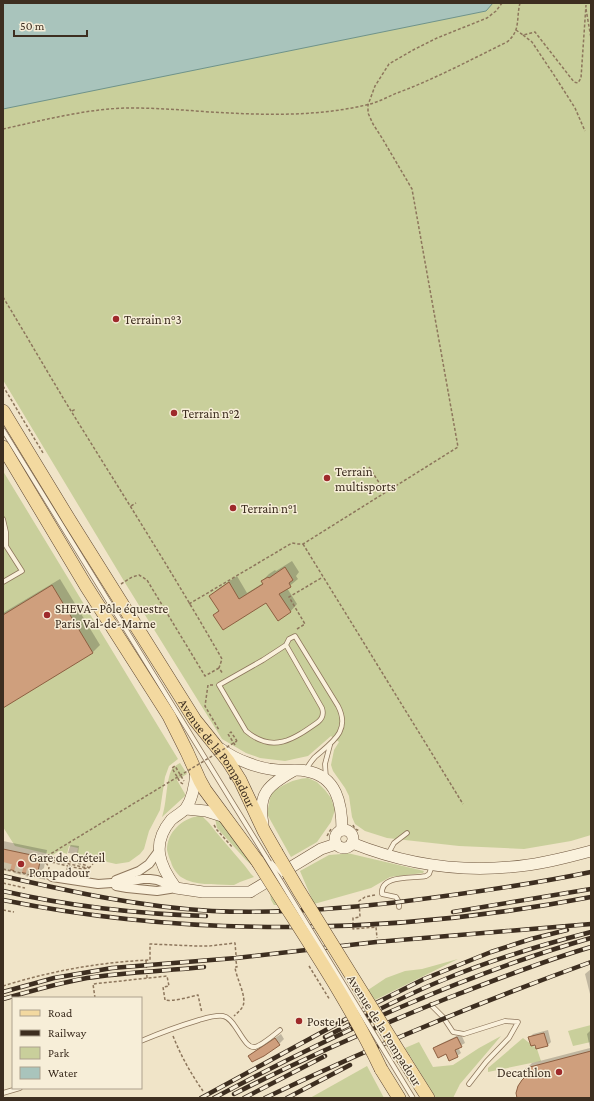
<svg xmlns="http://www.w3.org/2000/svg" width="594" height="1101" viewBox="0 0 594 1101" font-family="'Crimson Pro',serif">
<style>
.green{fill:#c9cf9b}
.water{fill:#a9c4bc;stroke:#6f938a}
.shadow{fill:#0003}
.building{fill:#cf9f7d;stroke:#8d5f41}
.lines{fill:none;stroke-linecap:round;stroke-linejoin:round}
.street-tunnel{stroke:#ccc0a6;stroke-width:8;stroke-dasharray:8 4;stroke-linecap:butt}
.lane-casing{stroke:#8d765c;stroke-width:5.5}
.street-casing{stroke:#8d765c;stroke-width:10}
.secondary-casing{stroke:#6f573f;stroke-width:12}
.primary-casing{stroke:#5b4430;stroke-width:14}
.path{stroke:#8d765c;stroke-width:1.5;stroke-dasharray:3 2;stroke-linecap:butt}
.lane{stroke:#faf1dc;stroke-width:4}
.street{stroke:#faf1dc;stroke-width:8}
.secondary{stroke:#faf1dc;stroke-width:11}
.primary{stroke:#f3d9a0;stroke-width:13}
.rail-casing{stroke:#3d2e20;stroke-width:4.5}
.rail{stroke:#f7eed8;stroke-width:3;stroke-dasharray:9;stroke-linecap:butt}
.lane-bridge-casing{stroke:#8d765c;stroke-width:5.5;stroke-linecap:butt}
.primary-bridge-casing{stroke:#5b4430;stroke-width:14;stroke-linecap:butt}
.path-bridge{stroke:#8d765c;stroke-width:1.5;stroke-dasharray:3 2;stroke-linecap:butt}
.lane-bridge{stroke:#faf1dc;stroke-width:4}
.primary-bridge{stroke:#f3d9a0;stroke-width:13}
.poi-dot{fill:#9e2a2b;stroke:#f7eed8;stroke-width:1.5}
.labels{text-anchor:middle;stroke-width:3;stroke-linejoin:round;paint-order:stroke}
.poi-label{font-size:13px;fill:#3d2e20;stroke:#f7eed8;text-anchor:start}
.street-label{font-size:13px;fill:#3d2e20;stroke:#f7eed8}
</style>
<rect width="100%" height="100%" fill="#f0e4c8"/>
<!-- green -->
<g class="green">
<path d="M3,3H591V835L571,841L524,849L459,846L387,838L365,831L355,824L352,817L349,796L345,788L333,771L331,765L334,750L339,742L331,736L308,756L285,761L260,758L246,753L222,739L127,586L3,380Z"/>
<path d="M3,471L178,759L169,766L165,777L160,810L149,831L144,849L140,854L129,862L116,864L77,855L78,848L69,846L67,854L59,851L53,855L15,846L3,827Z"/>
<path d="M180,763L187,774L177,780L185,794V796L162,817C167,803 166,779 172,769C174,766 177,765 180,763Z"/>
<path d="M308,778L317,782L325,790L331,798L335,810L331,822L317,842L291,857L267,814L271,793C283,785 292,779 308,778Z"/>
<path d="M198,816L203,817L209,823L216,832L245,866L251,874L254,877L240,882L234,885H230C214,884 195,886 181,877C177,874 172,867 171,862C169,858 168,854 167,850C167,832 182,819 198,816Z"/>
<path d="M215,818L226,825L257,868L279,905H274L271,900L270,893L256,869L246,860L217,828Z"/>
<path d="M343,852L424,871L423,873L390,877L371,888L314,904L300,871L329,855L342,854Z"/>
<path d="M458,959L375,1000L368,990L386,978L405,971L422,969Z"/>
<path d="M591,1025V1042L573,1046L568,1031Z"/>
<path d="M501,1036L460,1084L453,1098H436L405,1048L419,1042L433,1067L453,1065L479,1048Z"/>
<path d="M523,1038L537,1049L541,1061L488,1072V1068Z"/>
<path d="M367,1066L384,1098H310Z"/>
</g>
<!-- water -->
<path class="water" d="M3,3H493L486,11L3,109Z"/>
<!-- shadow -->
<g class="shadow">
<path d="M292,561L299,572L296,576L298,579L287,588L297,604L290,612L266,601L214,615L219,610L210,596L218,589L237,576L247,593L263,583L262,581L269,574L275,570L276,571Z"/>
<path d="M60,579L100,645L93,652L3,707V613Z"/>
<path d="M3,841L47,850L44,868L37,874L3,867Z"/>
<path d="M71,845L79,846L78,853L76,854L68,853L70,846Z"/>
<path d="M591,969V993L590,994L585,974Z"/>
<path d="M548,1030L551,1042L548,1045L535,1044L530,1037L533,1034Z"/>
<path d="M591,1030V1098H518L529,1075L527,1068L532,1063L590,1048L587,1034Z"/>
<path d="M281,1034L284,1039L279,1044L249,1056L255,1051Z"/>
<path d="M461,1034L465,1043L458,1047L461,1053L457,1056L434,1048L438,1045Z"/>
</g>
<!-- building -->
<g class="building">
<path d="M285,567L293,580L289,583L291,587L279,594L291,612L278,621L266,603L223,630L213,615L219,611L209,596L229,582L239,599L263,584L261,581L268,577L269,578Z"/>
<path d="M52,585L93,653L3,708V615Z"/>
<path d="M3,849L41,857L37,876L3,868Z"/>
<path d="M544,1033L548,1046L536,1049L535,1045L531,1046L528,1037Z"/>
<path d="M457,1037L462,1047L455,1050L458,1057L449,1061L446,1054L438,1058L433,1048Z"/>
<path d="M275,1038L280,1045L264,1056L252,1062L248,1056Z"/>
<path d="M591,1051V1098H517L516,1093L518,1086L522,1080L528,1074L526,1068Z"/>
</g>
<g class="lines">
<!-- street-tunnel -->
<path class="street-tunnel" d="M3,866L25,872L52,877"/>
<!-- lane casing -->
<g class="lane-casing">
<g id="lane">
<path d="M3,430L266,857"/>
<path d="M3,519L6,532V546L22,571L3,582"/>
<path d="M286,645L322,708C324,714 323,718 318,722C294,739 273,754 246,731L219,685L263,660L286,645L289,639L295,636L338,706C351,731 332,742 315,757C312,760 309,765 306,769"/>
<path d="M326,778L325,764L330,745"/>
<path d="M388,854L394,843L407,833"/>
<path d="M399,907V902L396,897L382,894C380,874 413,879 426,876L429,874L432,866"/>
<path d="M431,1005L443,1017L453,1032L464,1034L505,1021L518,1022L509,1038L486,1062L469,1084"/>
<path d="M141,1041C160,1033 179,1026 199,1020C206,1018 215,1015 223,1016C236,1018 243,1049 255,1047C262,1045 274,1035 280,1030"/>
<path d="M3,1093L20,1088"/>
</g>
</g>
<!-- street casing -->
<g class="street-casing">
<g id="street">
<path d="M52,877L98,884L126,882L143,879H150L157,880L175,887"/>
<path d="M116,880L139,871L149,864L158,852"/>
<path d="M116,886L127,888L157,891L176,888"/>
</g>
</g>
<!-- secondary casing -->
<g class="secondary-casing">
<g id="secondary">
<path d="M221,749C236,760 260,769 278,770C287,771 297,769 306,771C337,776 342,804 342,830"/>
<path d="M196,772C195,784 193,798 186,808C182,813 175,816 171,820C151,844 159,865 176,888L203,892H250L321,849L336,844"/>
<path d="M186,809L206,811L225,817"/>
<path d="M263,824C257,793 269,785 293,771"/>
<circle cx="344" cy="839" r="9"/>
<path d="M352,843C402,863 456,872 510,867C538,865 565,858 591,851"/>
</g>
</g>
<!-- primary casing -->
<g class="primary-casing">
<g id="primary">
<path id="s1" d="M3,411L70,521L195,720L228,761L240,780L264,831L276,852"/>
<path d="M3,447L86,586L169,716L187,752L200,781L205,790L258,862"/>
<path d="M404,1060L428,1098"/>
<path d="M381,1069L399,1098"/>
</g>
</g>
<!-- path -->
<g class="path">
<path d="M586,9L591,38"/>
<path d="M516,30L523,35L535,32L574,82L578,83L581,78L586,5"/>
<path d="M523,35L532,42L556,78L575,108L585,131"/>
<path d="M3,129C44,120 90,108 131,108C158,108 183,110 210,112C262,115 315,117 366,105C377,103 387,97 397,93C435,79 470,60 507,42C521,31 516,18 520,3"/>
<path d="M3,297C26,335 48,373 71,411C122,493 174,575 222,659L219,668L223,674"/>
<path d="M3,386L43,453"/>
<path d="M72,411L76,409"/>
<path d="M369,467L385,492"/>
<path d="M131,506L136,503"/>
<path d="M303,544L463,804"/>
<path d="M121,584L132,577L139,575L147,580L205,676L219,668"/>
<path d="M189,604L292,543L298,544H303L458,447L412,189L382,138L373,124L368,113V105L375,86L389,64L415,49L437,38L487,18L496,11L502,3"/>
<path d="M297,629L305,624L289,597L323,577"/>
<path d="M213,685H208L205,706L219,730"/>
<path d="M235,745L228,734L231,732L237,741"/>
<path d="M183,784L180,782L172,768L175,766L184,781"/>
<path d="M214,825L217,830L233,848"/>
<path d="M353,825L355,829L360,831"/>
<path d="M327,836L331,829"/>
<path d="M48,859L87,868"/>
<path d="M47,861L68,866"/>
<path d="M40,862L46,863L47,856L85,865L89,868"/>
<path d="M46,863L49,867"/>
<path d="M67,870L68,866L82,869L89,868L93,864"/>
<path d="M3,883L25,888"/>
<path d="M375,895L365,897L359,901L360,917L353,918V929L376,927L377,938"/>
<path d="M3,910L14,912"/>
<path d="M146,960L147,978"/>
<path d="M3,986C51,971 100,962 150,960V944L196,946H209L235,943L236,955H235L237,967H235C236,978 247,996 243,1006C241,1010 237,1013 234,1016"/>
<path d="M95,998L93,984L167,976L169,986L163,987L165,1000C173,1002 189,997 198,995L202,1013"/>
<path d="M173,1036C181,1056 191,1074 203,1091"/>
</g>
<!-- lane -->
<use href="#lane" class="lane"/>
<!-- street -->
<use href="#street" class="street"/>
<!-- secondary -->
<use href="#secondary" class="secondary"/>
<!-- primary -->
<use href="#primary" class="primary"/>
<!-- rail casing -->
<g class="rail-casing">
<g id="rail">
<path d="M3,876C72,892 141,907 212,911C274,914 338,909 399,902C464,894 528,885 591,872"/>
<path d="M3,891C68,906 139,914 206,916"/>
<path d="M3,900C195,939 399,934 591,897"/>
<path d="M453,912L591,889"/>
<path d="M3,992L54,978L112,968L236,958L376,942L591,924"/>
<path d="M3,999C31,991 59,983 87,978C125,972 165,971 204,967"/>
<path d="M325,1037C364,1017 403,996 443,980C491,960 541,945 591,932"/>
<path d="M234,1094C304,1058 375,1027 448,998C495,980 543,961 591,947"/>
<path d="M201,1098L370,1006L424,979L491,952L531,939L567,930"/>
<path d="M214,1098C334,1034 459,976 591,938"/>
<path d="M244,1098L325,1056"/>
<path d="M265,1098C371,1047 480,1002 591,962"/>
<path d="M287,1098L350,1065"/>
</g>
</g>
<!-- rail -->
<use href="#rail" class="rail"/>
<!-- lane-bridge casing -->
<g class="lane-bridge-casing">
<g id="lane-bridge">
<path d="M266,857L413,1098"/>
<path d="M272,863L282,874"/>
</g>
</g>
<!-- primary-bridge casing -->
<g class="primary-bridge-casing">
<g id="primary-bridge">
<path d="M276,852L299,891L404,1060"/>
<path d="M258,862C300,930 347,997 381,1069"/>
</g>
</g>
<!-- path-bridge -->
<g class="path-bridge">
<path d="M47,856L237,741"/>
<path d="M3,869L47,879L49,867"/>
<path d="M309,966L330,1000"/>
</g>
<!-- lane-bridge -->
<use href="#lane-bridge" class="lane-bridge"/>
<!-- primary-bridge -->
<use href="#primary-bridge" class="primary-bridge"/>
</g>
<!-- markers -->
<g class="poi-dot">
<circle cx="116" cy="319" r="4"/>
<circle cx="174" cy="413" r="4"/>
<circle cx="327" cy="478" r="4"/>
<circle cx="233" cy="508" r="4"/>
<circle cx="47" cy="615" r="4"/>
<circle cx="21" cy="864" r="4"/>
<circle cx="299" cy="1021" r="4"/>
<circle cx="559" cy="1072" r="4"/>
</g>
<g class="labels">
<!-- poi labels -->
<g class="poi-label">
<text x="124" y="324">Terrain n°3</text>
<text x="182" y="418">Terrain n°2</text>
<text x="335" y="476">Terrain<tspan x="335" dy="15">multisports</tspan></text>
<text x="241" y="513">Terrain n°1</text>
<text x="55" y="613">SHEVA– Pôle équestre<tspan x="55" dy="15">Paris Val-de-Marne</tspan></text>
<text x="29" y="862">Gare de Créteil<tspan x="29" dy="15">Pompadour</tspan></text>
<text x="307" y="1026">Poste 1</text>
<text x="551" y="1077" text-anchor="end">Decathlon</text>
</g>
<!-- street labels -->
<g class="street-label">
<text dy="5" stroke="none"><textPath href="#s1" startOffset="404">Avenue de la Pompadour</textPath></text>
<text transform="translate(385 1030) rotate(58)" y="5">Avenue de la Pompadour</text>
</g>
</g>
<!-- border -->
<rect width="594" height="1101" fill="none" stroke="#3d2e20" stroke-width="8"/>
<!-- legend -->
<rect x="12" y="997" width="130" height="92" fill="#f7eed8" stroke="#ada18e"/>
<rect x="20" y="1010" width="20" height="6" fill="#f3d9a0" stroke="#ada18e"/>
<text x="48" y="1017" font-size="12" fill="#3d2e20">Road</text>
<rect x="20" y="1030" width="20" height="6" fill="#3d2e20" stroke="#ada18e"/>
<text x="48" y="1037" font-size="12" fill="#3d2e20">Railway</text>
<rect x="20" y="1047" width="20" height="12" fill="#c9cf9b" stroke="#ada18e"/>
<text x="48" y="1057" font-size="12" fill="#3d2e20">Park</text>
<rect x="20" y="1067" width="20" height="12" fill="#a9c4bc" stroke="#ada18e"/>
<text x="48" y="1077" font-size="12" fill="#3d2e20">Water</text>
<!-- scale -->
<path d="M14 30v6h73v-6" fill="none" stroke="#3d2e20" stroke-width="2"/>
<text x="20" y="30" font-size="12" fill="#3d2e20" stroke="#f7eed8" stroke-width="3" paint-order="stroke">50 m</text>
</svg>
